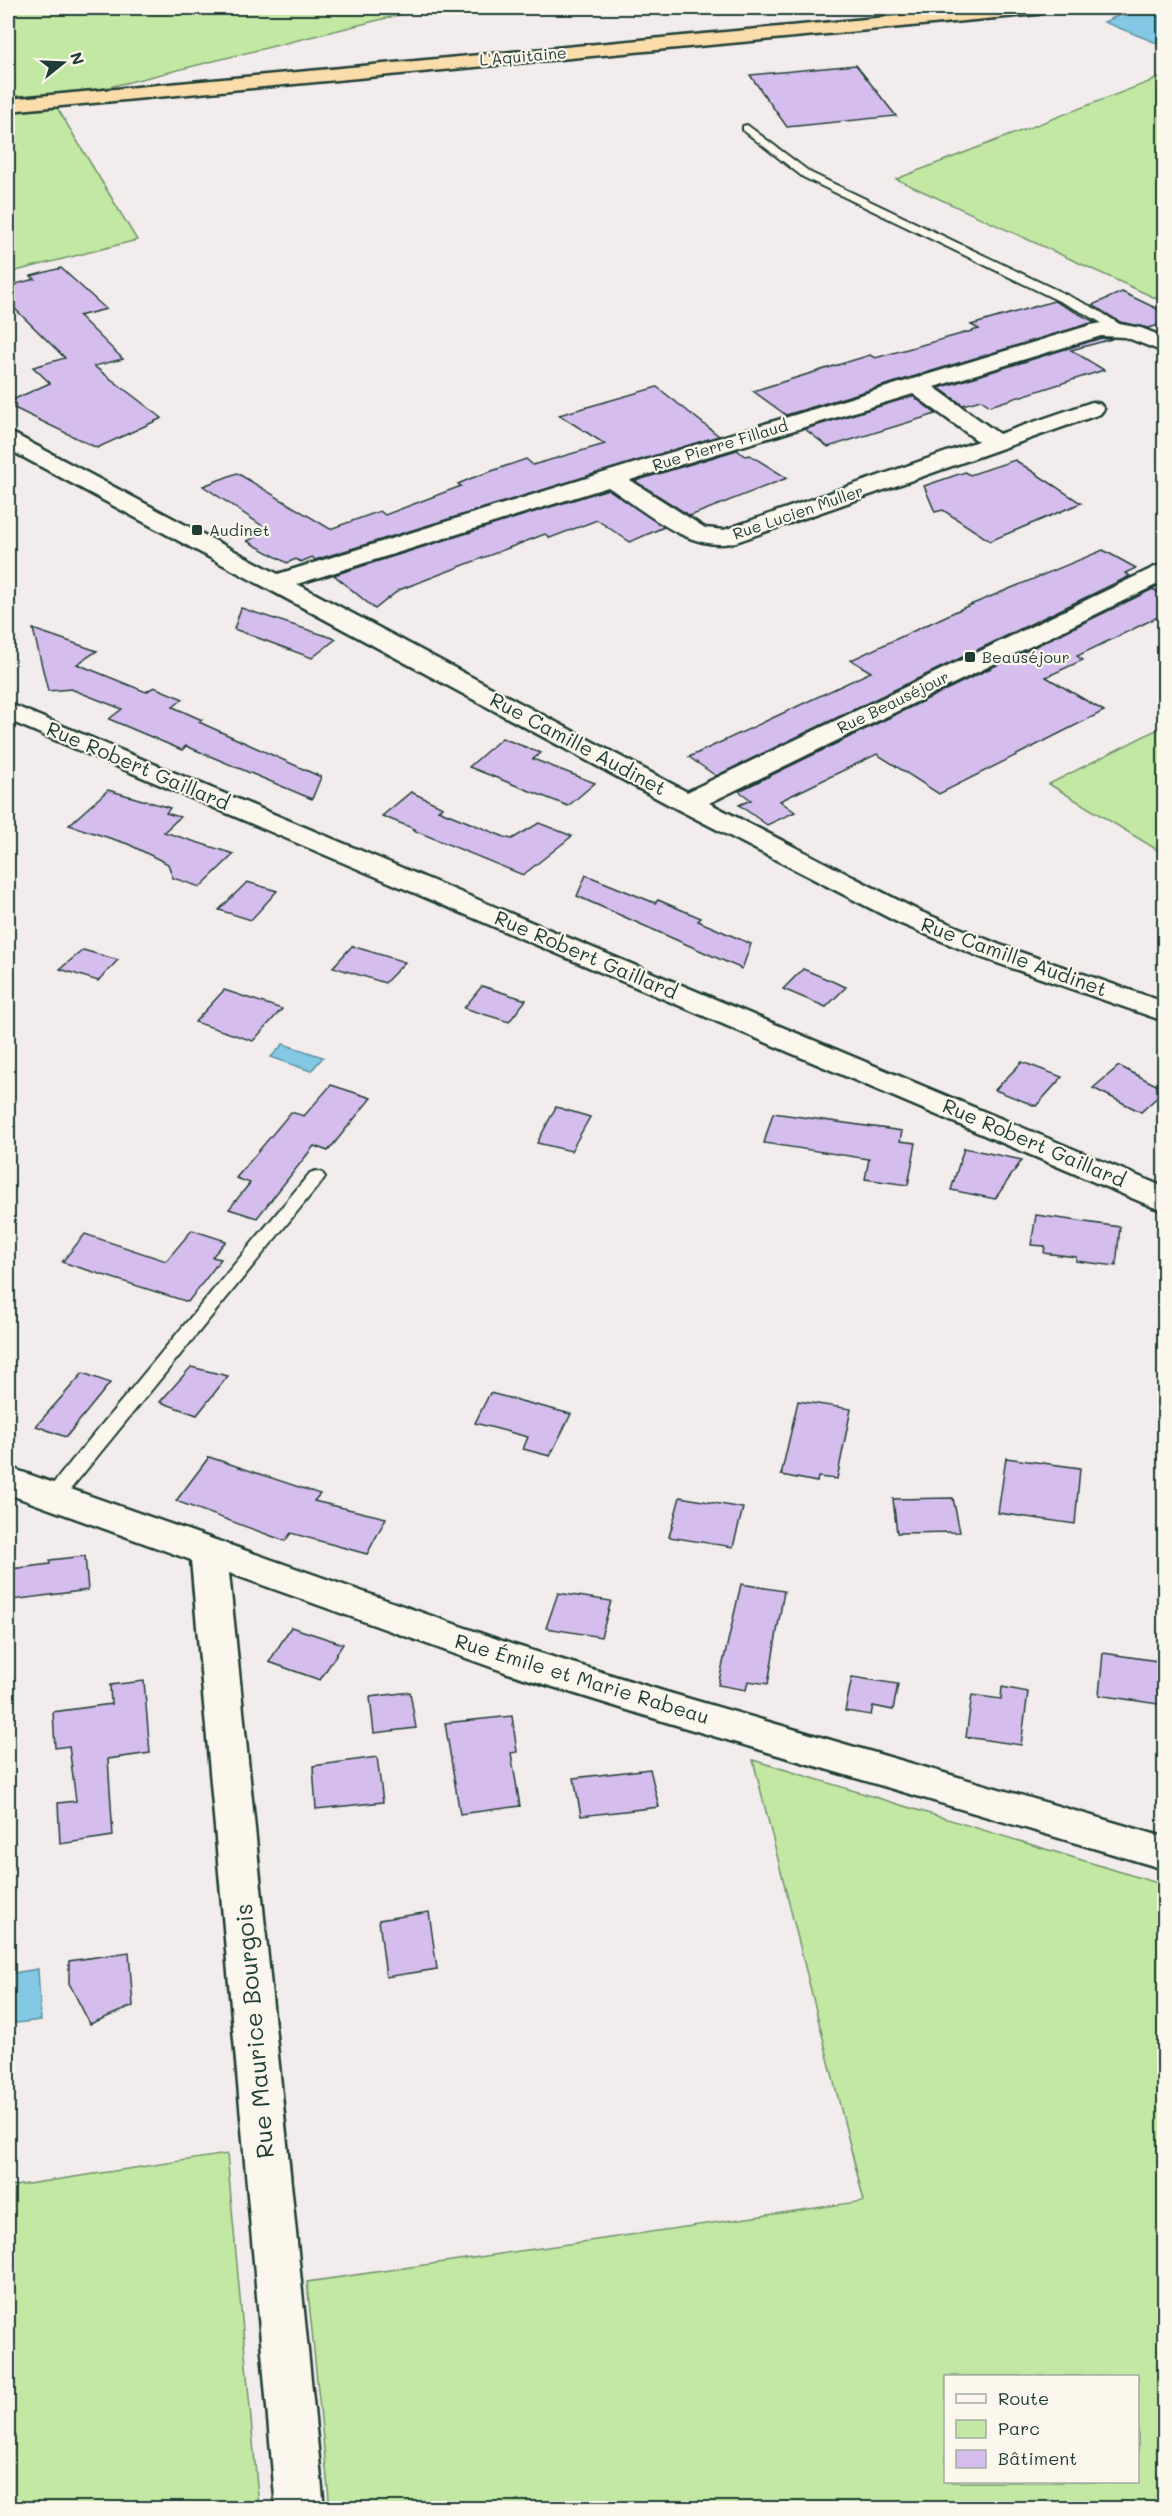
<svg xmlns="http://www.w3.org/2000/svg" width="1172" height="2516" viewBox="0 0 1172 2516" font-family="Mali,sans-serif">
<style>
.green{fill:#c2e8a3;stroke:#70926c;stroke-width:1.5;fill-rule:evenodd}
.water{fill:#83c8e4;stroke:#5b909e;stroke-width:1.5}
.building{fill:#d5beee;stroke:#1f3d34;stroke-width:1.5}
.lines{fill:none;stroke-linecap:round;stroke-linejoin:round}
.lane-casing{stroke:#1f3d34;stroke-width:4}
.street-casing{stroke:#1f3d34;stroke-width:5}
.secondary-casing{stroke:#1f3d34;stroke-width:5}
.highway-casing{stroke:#1f3d34;stroke-width:5}
.lane{fill:#fbf7ec;fill-rule:evenodd}
.street{fill:#fbf7ec;fill-rule:evenodd}
.secondary{fill:#fbf7ec;fill-rule:evenodd}
.highway{fill:#fbddab;fill-rule:evenodd}
.poi-dot{fill:#1f3d34;stroke:#fbf7ec;stroke-width:2}
.labels{text-anchor:middle;stroke-width:4.5;stroke-linejoin:round;paint-order:stroke}
.far-street-label{font-size:16px;fill:#1f3d34;stroke:#fbf7ec}
.far-poi-label{font-size:16px;fill:#1f3d34;stroke:#fbf7ec;text-anchor:start}
.street-label{font-size:20px;fill:#1f3d34;stroke:#fbf7ec}
.near-street-label{font-size:24px;fill:#1f3d34;stroke:#fbf7ec}
</style>
<rect width="100%" height="100%" fill="#f3ecec"/>
<filter id="ink" filterUnits="userSpaceOnUse"><feTurbulence type="fractalNoise" baseFrequency=".0167" numOctaves="2"/><feDisplacementMap in="SourceGraphic" scale="12" xChannelSelector="R" yChannelSelector="G"/><feConvolveMatrix kernelMatrix="1 2 1 2 8 2 1 2 1" color-interpolation-filters="sRGB"/></filter>
<g filter="url(#ink)">
<!-- green -->
<g class="green">
<path d="M8,8H427L53,101L137,240L8,273Z"/>
<path d="M1164,77V302L896,179L1164,76Z"/>
<path d="M1158,729L1164,733V854L1049,784Z"/>
<path d="M753,1760L1164,1885V2508H330L307,2282L864,2201ZM1138,2376V2482H946V2376Z"/>
<path d="M227,2154L259,2508H8V2187Z"/>
</g>
<!-- water -->
<g class="water">
<path d="M1164,13V46L1104,22L1119,15Z"/>
<path d="M283,1044L323,1057L311,1071L271,1057Z"/>
<path d="M38,1969L41,2020L9,2024L8,1974Z"/>
</g>
<!-- building -->
<g class="building">
<path d="M856,65L896,116L787,127L750,75Z"/>
<path d="M61,268L106,309L79,316L123,359L94,366L162,418L97,448L8,405V402L50,383L33,367L65,358L8,302V286L35,279L31,276Z"/>
<path d="M1122,292L1164,312V324L1148,328L1120,322L1092,305Z"/>
<path d="M1054,301L1095,322L786,415L753,391L870,355L875,358L979,329L971,325Z"/>
<path d="M1101,338L1112,339L1071,350L1104,370L990,406L981,400L963,405L939,388Z"/>
<path d="M657,387L719,436L315,560L312,557L301,562L296,559L287,563L247,541L270,531L203,486L237,473L330,529L380,511L385,515L461,486L458,484L472,478L526,459L533,465L605,444L559,415Z"/>
<path d="M913,396L936,414L828,447L805,429Z"/>
<path d="M737,450L745,456L750,455L787,478L690,516L635,481Z"/>
<path d="M1015,460L1081,503L990,541L943,510L935,512L924,486L965,472L970,475Z"/>
<path d="M608,489L664,527L630,542L597,520L550,538L545,534L399,590L375,609L334,575Z"/>
<path d="M1103,550L1136,568L1125,573L1130,576L716,776L689,757L871,672L851,660L963,608Z"/>
<path d="M1153,589L1164,596V614L1077,656L1083,660L1046,677L1104,711L939,794L877,754L780,801L795,812L767,825L739,805L751,800L739,791Z"/>
<path d="M241,608L336,639L312,658L234,629Z"/>
<path d="M33,629L97,651L77,664L146,692L154,687L183,699L173,707L202,720L199,722L321,777L312,799L186,746L182,750L109,719L122,709L71,689L48,691Z"/>
<path d="M502,738L541,753L533,759L595,783L568,806L469,767Z"/>
<path d="M108,790L170,808L166,813L180,817L164,832L234,854L200,887L173,878L168,864L128,844L69,825Z"/>
<path d="M411,792L443,807L438,810L507,838L512,839L539,823L572,836L523,875L413,830L415,829L382,816Z"/>
<path d="M586,875L655,903L658,900L701,918L698,921L751,944L742,969L577,896Z"/>
<path d="M247,882L277,891L251,920L219,910Z"/>
<path d="M352,946L405,962L385,983L333,967Z"/>
<path d="M83,950L118,960L98,981L60,969Z"/>
<path d="M803,969L846,987L826,1007L783,989Z"/>
<path d="M482,986L526,1000L509,1022L464,1008Z"/>
<path d="M224,990L282,1009L253,1041L195,1022Z"/>
<path d="M1022,1062L1062,1077L1036,1106L995,1090Z"/>
<path d="M1119,1066L1164,1089V1091L1141,1112L1093,1088Z"/>
<path d="M331,1085L371,1098L328,1151L314,1146L257,1218L229,1209L250,1183L236,1178L291,1112L304,1116Z"/>
<path d="M556,1107L590,1117L571,1151L537,1143Z"/>
<path d="M773,1113L902,1131L900,1141L916,1143L908,1185L865,1179L869,1159L764,1143Z"/>
<path d="M964,1148L1022,1160L995,1199L951,1190Z"/>
<path d="M1036,1215L1120,1227L1116,1266L1076,1261V1257L1044,1253L1045,1246L1031,1245Z"/>
<path d="M192,1230L226,1241L212,1257L221,1259L188,1302L62,1262L85,1234L166,1261Z"/>
<path d="M191,1367L228,1376L197,1415L160,1402Z"/>
<path d="M83,1373L110,1383L66,1437L36,1426Z"/>
<path d="M490,1393L571,1414L550,1456L523,1449L528,1437L475,1423Z"/>
<path d="M798,1401L851,1409L837,1479L818,1477L817,1482L781,1475Z"/>
<path d="M209,1457L320,1494L314,1501L386,1518L367,1554L291,1533L285,1541L176,1501Z"/>
<path d="M1006,1458L1080,1468L1075,1524L998,1513Z"/>
<path d="M680,1497L743,1508L733,1547L669,1537Z"/>
<path d="M953,1498L960,1532L897,1533L893,1499Z"/>
<path d="M85,1556L88,1590L12,1600L11,1569L50,1564V1560Z"/>
<path d="M741,1584L784,1591L768,1684L748,1681L746,1690L718,1685Z"/>
<path d="M558,1593L611,1601L601,1637L546,1628Z"/>
<path d="M291,1627L343,1644L320,1680L269,1662Z"/>
<path d="M1103,1653L1164,1662V1705L1099,1695Z"/>
<path d="M852,1677L898,1684L893,1710L873,1706L871,1715L845,1711Z"/>
<path d="M144,1681L150,1753L108,1759L113,1836L60,1844L58,1803L76,1801L69,1746L55,1748L53,1712L111,1704L110,1685Z"/>
<path d="M1002,1687L1028,1692L1021,1745L966,1737L972,1695L1001,1699Z"/>
<path d="M410,1692L416,1728L374,1733L370,1697Z"/>
<path d="M512,1716L517,1752L511,1753L520,1806L460,1814L445,1723Z"/>
<path d="M377,1757L383,1802L316,1809L313,1766Z"/>
<path d="M650,1769L659,1807L581,1816L574,1778Z"/>
<path d="M429,1912L437,1969L386,1977L379,1920Z"/>
<path d="M129,1952L133,2006L90,2024L69,1983V1961Z"/>
</g>
<g class="lines">
<!-- lane casing -->
<g class="lane-casing">
<g id="lane">
<path d="M747,125L811,173L1096,309L1127,329L1121,333L1117,332L1088,315L803,177L743,130V126Z"/>
<path d="M316,1171L322,1173L325,1177L322,1181L60,1502L53,1504L46,1502L43,1497L46,1492L310,1173Z"/>
</g>
</g>
<!-- street casing -->
<g class="street-casing">
<g id="street">
<path d="M1108,322L1141,328L1164,337V352L1125,337L1101,336L934,387L999,434L1092,402L1100,404L1104,409L1100,414L736,542C690,554 644,510 608,487L297,584L687,792L1155,567L1164,565V581L709,803L919,911L1000,945L1164,1002V1021L980,957L899,923L677,809L8,449V433L16,435L278,574L603,473L1091,325ZM913,394L978,441L724,530L705,528L630,480Z"/>
<path d="M8,1467L514,1645L666,1692L1164,1837V1869L666,1722L505,1672L229,1573L324,2508H276L191,1560L8,1494Z"/>
</g>
</g>
<!-- secondary casing -->
<g class="secondary-casing">
<path id="secondary" d="M8,703L1164,1187V1210L1153,1207L8,720Z"/>
</g>
<!-- highway casing -->
<g class="highway-casing">
<path id="highway" d="M984,8H1047L1045,12L1038,14L8,111V99Z"/>
</g>
<!-- lane -->
<use href="#lane" class="lane"/>
<!-- street -->
<use href="#street" class="street"/>
<!-- secondary -->
<use href="#secondary" class="secondary"/>
<!-- highway -->
<use href="#highway" class="highway"/>
</g>
</g>
<!-- markers -->
<g class="poi-dot">
<rect x="191" y="524" width="12" height="12" rx="3"/>
<rect x="964" y="651" width="12" height="12" rx="3"/>
</g>
<g class="labels">
<!-- far-street labels -->
<g class="far-street-label">
<text transform="translate(523 56) rotate(-5)" y="6">L'Aquitaine</text>
<text transform="translate(720 445) rotate(-17)" y="6">Rue Pierre Fillaud</text>
<text transform="translate(798 512) rotate(-19)" y="6">Rue Lucien Muller</text>
<text transform="translate(893 702) rotate(-26)" y="6">Rue Beauséjour</text>
</g>
<!-- far-poi labels -->
<g class="far-poi-label">
<text x="209" y="536">Audinet</text>
<text x="982" y="663">Beauséjour</text>
</g>
<!-- street labels -->
<g class="street-label">
<text transform="translate(578 744) rotate(28)" y="7">Rue Camille Audinet</text>
<text transform="translate(138 766) rotate(23)" y="7">Rue Robert Gaillard</text>
<text transform="translate(586 955) rotate(23)" y="7">Rue Robert Gaillard</text>
<text transform="translate(1014 957) rotate(20)" y="7">Rue Camille Audinet</text>
<text transform="translate(1034 1143) rotate(23)" y="7">Rue Robert Gaillard</text>
<text transform="translate(582 1679) rotate(17)" y="7">Rue Émile et Marie Rabeau</text>
</g>
<!-- near-street labels -->
<g class="near-street-label">
<text transform="translate(255 2031) rotate(-95)" y="8">Rue Maurice Bourgois</text>
</g>
</g>
<!-- margin -->
<rect width="1172" height="2516" fill="none" stroke="#fbf7ec" stroke-width="30"/>
<rect x="15" y="15" width="1142" height="2486" fill="none" stroke="#1f3d34" stroke-width="2" filter="url(#ink)"/>
<!-- legend -->
<rect x="944" y="2375" width="195" height="108" fill="#fbf7ec" stroke="#a3ada2" stroke-width="1.5"/>
<rect x="956" y="2394" width="30" height="9" fill="#fbf7ec" stroke="#a3ada2" stroke-width="1.5"/>
<text x="998" y="2405" font-size="18" fill="#1f3d34">Route</text>
<rect x="956" y="2420" width="30" height="18" fill="#c2e8a3" stroke="#a3ada2" stroke-width="1.5"/>
<text x="998" y="2435" font-size="18" fill="#1f3d34">Parc</text>
<rect x="956" y="2450" width="30" height="18" fill="#d5beee" stroke="#a3ada2" stroke-width="1.5"/>
<text x="998" y="2465" font-size="18" fill="#1f3d34">Bâtiment</text>
<!-- north arrow -->
<g transform="translate(63 63) rotate(72)" stroke="#fbf7ec" stroke-width="4.5" paint-order="stroke">
<path d="M0-4.5L10 22L0 15L-10 22Z" fill="#1f3d34"/>
<text y="-9" font-size="16" font-weight="bold" text-anchor="middle" fill="#1f3d34">N</text>
</g>
</svg>
